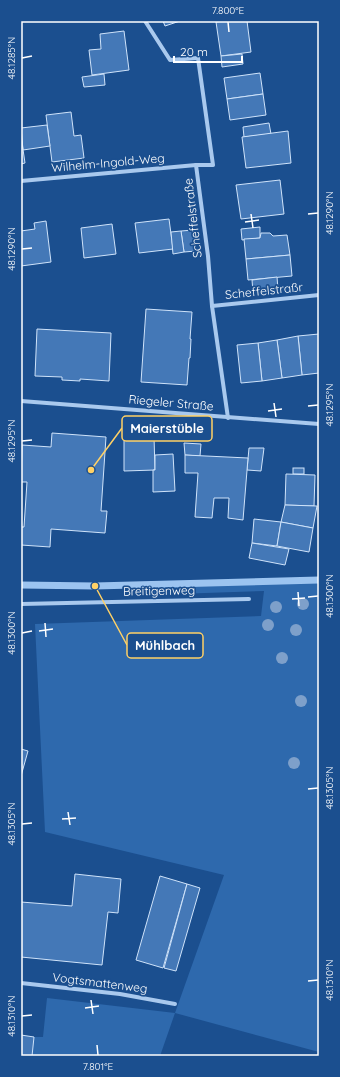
<svg xmlns="http://www.w3.org/2000/svg" width="340" height="1077" viewBox="0 0 340 1077" font-family="Quicksand,sans-serif">
<style>
.green{fill:#2e69ad}
.lines{fill:none;stroke-linecap:round;stroke-linejoin:round}
.stream{stroke:#9cc4f0;stroke-width:7}
.building{fill:#4478b7;stroke:#cfe3fa}
.street{stroke:#a9c9ee;stroke-width:4}
.tree{fill:#7ea0ca}
.ticks{fill:none;stroke:#fff;stroke-width:1.5}
.labels{text-anchor:middle;stroke-width:3.5;stroke-linejoin:round;paint-order:stroke}
.street-label{font-size:12px;fill:#fff;stroke:#1b4f8f}
.leader{fill:none;stroke:#ffd166;stroke-width:1.5}
.callout-dot{fill:#ffd166;stroke:#1b4f8f;stroke-width:1.5}
.callout{fill:#1b4f8f;stroke:#ffd166;stroke-width:1.5}
.callout-label{font-size:13px;text-anchor:middle;font-weight:bold;fill:#fff}
.neatline{fill:none;stroke:#fff;stroke-width:1.5}
.ticks-label{font-size:10px;text-anchor:middle;fill:#fff}
</style>
<rect width="100%" height="100%" fill="#1b4f8f"/>
<!-- green -->
<path class="green" d="M319,578V1052L175,1013L160,1056H32L34,1037H43L47,998L175,1013L224,875L45,832L35,624L261,616L264,591L147,595L145,582Z"/>
<g class="lines">
<!-- stream -->
<path class="stream" d="M21,585L95,586L319,580"/>
</g>
<!-- building -->
<g class="building">
<path d="M163,21H180L165,26Z"/>
<path d="M224,21H247L251,52L221,56L216,22Z"/>
<path d="M124,31L129,70L92,75L89,50L101,49L100,34Z"/>
<path d="M242,54L243,64L222,67L221,56Z"/>
<path d="M260,73L263,94L227,99L224,78Z"/>
<path d="M104,74L105,85L84,87L82,77Z"/>
<path d="M263,94L266,115L230,120L227,99Z"/>
<path d="M71,112L74,136L81,135L84,158L52,162L46,115Z"/>
<path d="M269,123L271,134L244,137L243,127Z"/>
<path d="M47,125L50,146L23,150L21,128Z"/>
<path d="M288,131L291,163L246,168L242,137Z"/>
<path d="M21,136L25,163L21,164Z"/>
<path d="M280,180L284,214L241,219L236,185Z"/>
<path d="M169,219L173,249L139,253L135,223Z"/>
<path d="M46,221L51,262L21,266V231L35,229L34,223Z"/>
<path d="M112,224L116,254L84,258L81,228Z"/>
<path d="M260,227V238L242,240L241,229Z"/>
<path d="M193,230L196,251L184,252L181,231Z"/>
<path d="M181,231L184,252L173,254L171,232Z"/>
<path d="M261,233H270L273,236L287,235L290,255L246,259L244,239L260,238Z"/>
<path d="M290,255L292,276L248,280L246,259Z"/>
<path d="M277,277L278,289L253,292L252,280Z"/>
<path d="M146,309L192,312L190,339H191L190,358H189L187,385L141,382Z"/>
<path d="M37,329L111,333L109,381L80,379V381L62,380V377L35,376Z"/>
<path d="M319,334V373L302,375L298,336Z"/>
<path d="M298,336L302,375L282,378L277,340Z"/>
<path d="M277,340L282,378L262,381L258,343Z"/>
<path d="M258,343L262,381L241,383L237,345Z"/>
<path d="M52,433L106,437L101,511H107L105,533L51,529L50,547L21,545V527H24L27,482H21L22,445L51,447Z"/>
<path d="M124,437H154L155,470L124,471Z"/>
<path d="M184,443L201,444L200,456L185,455Z"/>
<path d="M249,448H264L261,471L247,470Z"/>
<path d="M173,454L175,491L153,492V470H155V455Z"/>
<path d="M185,455L248,458L243,520L228,518L229,498H214L212,518L195,517L198,473H185Z"/>
<rect x="293" y="468" width="11" height="6"/>
<path d="M286,474L315,475L314,506L285,505Z"/>
<path d="M285,505L317,506L313,528L281,522Z"/>
<path d="M254,519L281,522L277,546L252,543Z"/>
<path d="M281,522L313,528L309,552L277,546Z"/>
<path d="M252,543L289,549L285,565L249,558Z"/>
<path d="M21,749L28,751L21,776Z"/>
<path d="M75,874L121,879L118,913L108,912L102,965L21,957V902L72,906Z"/>
<path d="M160,876L187,884L163,968L136,960Z"/>
<path d="M187,884L200,888L176,971L164,968Z"/>
<path d="M21,1035L34,1037L32,1056H21Z"/>
</g>
<g class="lines">
<!-- street -->
<g class="street">
<path d="M145,21L170,60L198,58L213,165H196L208,256L212,306L228,418"/>
<path d="M21,181L196,165"/>
<path d="M212,306L319,295"/>
<path d="M21,401L319,424"/>
<path d="M21,604L249,599"/>
<path d="M21,983L120,994L175,1004"/>
</g>
</g>
<!-- trees -->
<g class="tree">
<circle cx="303" cy="604" r="6"/>
<circle cx="276" cy="607" r="6"/>
<circle cx="268" cy="625" r="6"/>
<circle cx="296" cy="630" r="6"/>
<circle cx="282" cy="658" r="6"/>
<circle cx="301" cy="701" r="6"/>
<circle cx="294" cy="763" r="6"/>
</g>
<!-- ticks -->
<path class="ticks" d="M228,22L229,32M22,58L32,56M251,214L253,228M308,214L318,213M245,222L259,220M22,249L32,248M274,403L276,417M308,406L318,405M268,411L282,409M22,441L32,440M298,592L299,606M308,597L318,596M292,599L305,598M45,623L46,637M39,631L53,629M22,633L32,631M308,789L318,788M68,812L70,825M62,819L76,818M22,824L32,823M308,981L318,980M91,1000L93,1014M85,1008L99,1006M22,1016L32,1015M97,1045L98,1055"/>
<g class="labels">
<!-- street labels -->
<g class="street-label">
<text transform="translate(108 163) rotate(-5)" y="4">Wilhelm-Ingold-Weg</text>
<text transform="translate(193 218) rotate(-97)" y="4">Scheffelstraße</text>
<text transform="translate(264 291) rotate(-6)" y="4">Scheffelstraßr</text>
<text transform="translate(171 403) rotate(5)" y="4">Riegeler Straße</text>
<text transform="translate(159 591) rotate(-1)" y="4">Breitigenweg</text>
<text transform="translate(100 983) rotate(7)" y="4">Vogtsmattenweg</text>
</g>
</g>
<!-- callouts -->
<path class="leader" d="M91 470L122 428M95 586L127 645"/>
<g class="callout-dot">
<circle cx="91" cy="470" r="4"/>
<circle cx="95" cy="586" r="4"/>
</g>
<g class="callout">
<rect x="122" y="416" width="90" height="25" rx="4"/>
<rect x="127" y="633" width="76" height="25" rx="4"/>
</g>
<g class="callout-label">
<text x="167" y="433">Maierstüble</text>
<text x="165" y="650">Mühlbach</text>
</g>
<!-- border -->
<rect width="340" height="1077" fill="none" stroke="#1b4f8f" stroke-width="44"/>
<!-- scale -->
<path d="M174 56v6h68v-6" fill="none" stroke="#ffffff" stroke-width="2"/>
<text x="180" y="56" font-size="12" fill="#ffffff" stroke="#1b4f8f" stroke-width="3" paint-order="stroke">20 m</text>
<rect x="22" y="22" width="296" height="1033" class="neatline"/>
<g class="ticks-label">
<text x="228" y="14">7.800°E</text>
<text transform="translate(11 58) rotate(-90)" y="4">48.1285°N</text>
<text transform="translate(329 213) rotate(-90)" y="4">48.1290°N</text>
<text transform="translate(11 249) rotate(-90)" y="4">48.1290°N</text>
<text transform="translate(329 405) rotate(-90)" y="4">48.1295°N</text>
<text transform="translate(11 441) rotate(-90)" y="4">48.1295°N</text>
<text transform="translate(329 596) rotate(-90)" y="4">48.1300°N</text>
<text transform="translate(11 633) rotate(-90)" y="4">48.1300°N</text>
<text transform="translate(329 788) rotate(-90)" y="4">48.1305°N</text>
<text transform="translate(11 824) rotate(-90)" y="4">48.1305°N</text>
<text transform="translate(329 980) rotate(-90)" y="4">48.1310°N</text>
<text transform="translate(11 1016) rotate(-90)" y="4">48.1310°N</text>
<text x="98" y="1070">7.801°E</text>
</g>
</svg>
